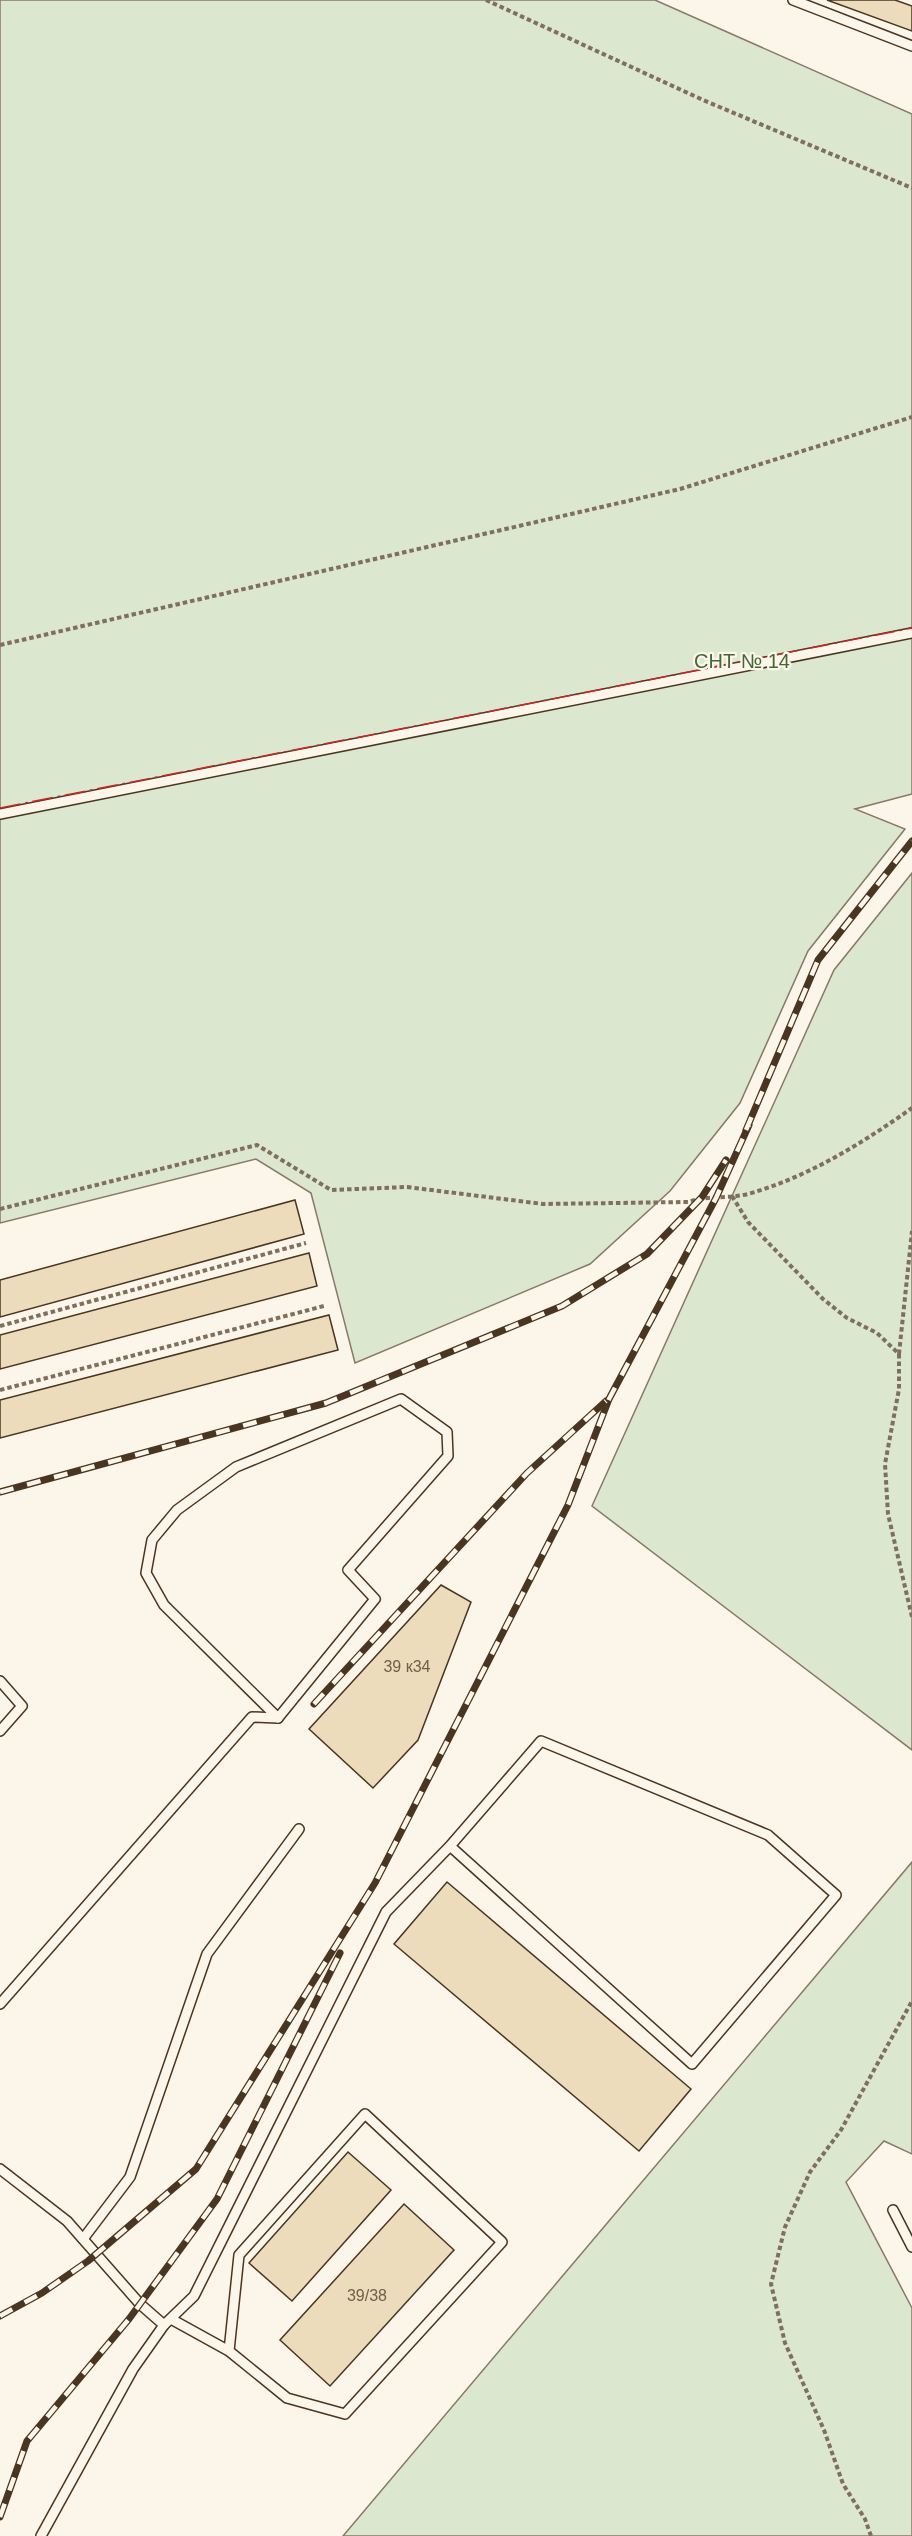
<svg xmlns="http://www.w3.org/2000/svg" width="912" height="2536" viewBox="0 0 912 2536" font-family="Arial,sans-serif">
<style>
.green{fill:#dce7d0;stroke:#887966;stroke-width:1.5}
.building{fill:#ecdcbc;stroke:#4a3520;stroke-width:1.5}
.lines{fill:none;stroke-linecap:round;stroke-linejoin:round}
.lane-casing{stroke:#4a3520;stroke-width:12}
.path{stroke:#7f6f5c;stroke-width:4;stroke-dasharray:4.5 3;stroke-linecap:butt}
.lane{stroke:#fbf6e9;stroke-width:9}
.rail-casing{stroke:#4a3520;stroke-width:7}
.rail{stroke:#fbf6e9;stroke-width:4.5;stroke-dasharray:14;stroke-linecap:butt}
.power{stroke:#c62828;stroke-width:1.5;stroke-dasharray:21 4.5 3 4.5;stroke-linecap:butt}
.labels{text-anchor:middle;stroke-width:4.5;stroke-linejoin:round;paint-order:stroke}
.number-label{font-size:16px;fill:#725f47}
.park-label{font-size:20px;fill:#436837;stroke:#fbf6e9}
</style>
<rect width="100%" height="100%" fill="#fbf6e9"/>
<!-- green -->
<g class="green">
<path d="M0,0H655L912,114V794L855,809L905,829L808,951L740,1103L670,1191L590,1264L355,1363L311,1193L256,1159L0,1223Z"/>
<path d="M912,873V1750L592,1506L834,970Z"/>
<path d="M912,1862V2154L884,2141L846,2182L912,2308V2536H343Z"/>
</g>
<!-- building -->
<g class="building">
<path d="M827,0H895L912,6V31Z"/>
<path d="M295,1200L304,1234L0,1317V1280Z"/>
<path d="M309,1253L317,1286L0,1369V1335Z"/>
<path d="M329,1315L338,1350L0,1438V1400Z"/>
<path d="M441,1585L471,1602L418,1740L373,1788L309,1729Z"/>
<path d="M447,1882L691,2089L639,2151L394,1944Z"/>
<path d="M348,2152L391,2190L292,2301L249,2263Z"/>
<path d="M404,2204L454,2250L330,2386L280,2340Z"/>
</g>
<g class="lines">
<!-- lane casing -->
<g class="lane-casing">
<g id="lane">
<path d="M793,0L912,46"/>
<path d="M0,814L912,633"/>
<path d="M401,1399L447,1432L448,1456L348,1570L375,1599L278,1718L164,1605L146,1573L152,1540L177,1510L236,1467Z"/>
<path d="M0,1681L22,1706L0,1731"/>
<path d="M0,2004L252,1717L278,1718"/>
<path d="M0,2169L67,2221L140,2304L164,2325L133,2369L41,2536"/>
<path d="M893,2210L912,2247"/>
<path d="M83,2239L130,2177L207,1954L299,1829"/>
<path d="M171,2319L229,2351L287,2398L345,2414L502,2242L365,2114L239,2255L229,2351"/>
<path d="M164,2325L194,2296L386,1912L450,1846L541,1741L768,1835L836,1895L692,2064L450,1846"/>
</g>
</g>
<!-- path -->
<g class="path">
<path d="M486,0L703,100L912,188"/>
<path d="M0,645L680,489L912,417"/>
<path d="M732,1196L748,1222L823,1299L847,1318L877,1333L899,1354V1389L885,1464L888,1514L912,1617"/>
<path d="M0,1209L257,1145L331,1190L407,1187L543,1204L688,1202C708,1195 728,1199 748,1194C808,1177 861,1144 912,1108"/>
<path d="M0,1326L306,1243"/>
<path d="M899,1354L912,1231"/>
<path d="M0,1390L324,1306"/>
<path d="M871,2536L865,2519L843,2484L824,2430L785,2343L771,2284L785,2227L810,2172L841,2130L912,2001"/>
</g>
<!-- lane -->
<use href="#lane" class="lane"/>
<!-- rail casing -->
<g class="rail-casing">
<g id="rail">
<path d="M746,1130L818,960L912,841"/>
<path d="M0,1492L326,1403L562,1306L647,1254L702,1197L726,1160"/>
<path d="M314,1704L527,1473L606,1401"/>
<path d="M0,2316L42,2293L88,2261L196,2169L375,1883L568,1505L609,1399L716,1198L749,1125"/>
<path d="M0,2517L27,2441L129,2319L217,2199L340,1953"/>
</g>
</g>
<!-- rail -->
<use href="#rail" class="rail"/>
<!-- power -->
<path class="power" d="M0,808L912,628"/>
</g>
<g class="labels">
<!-- number labels -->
<g class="number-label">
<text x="407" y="1672">39 к34</text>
<text x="367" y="2301">39/38</text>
</g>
<!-- park labels -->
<g class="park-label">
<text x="742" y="668">СНТ № 14</text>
</g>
</g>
</svg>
